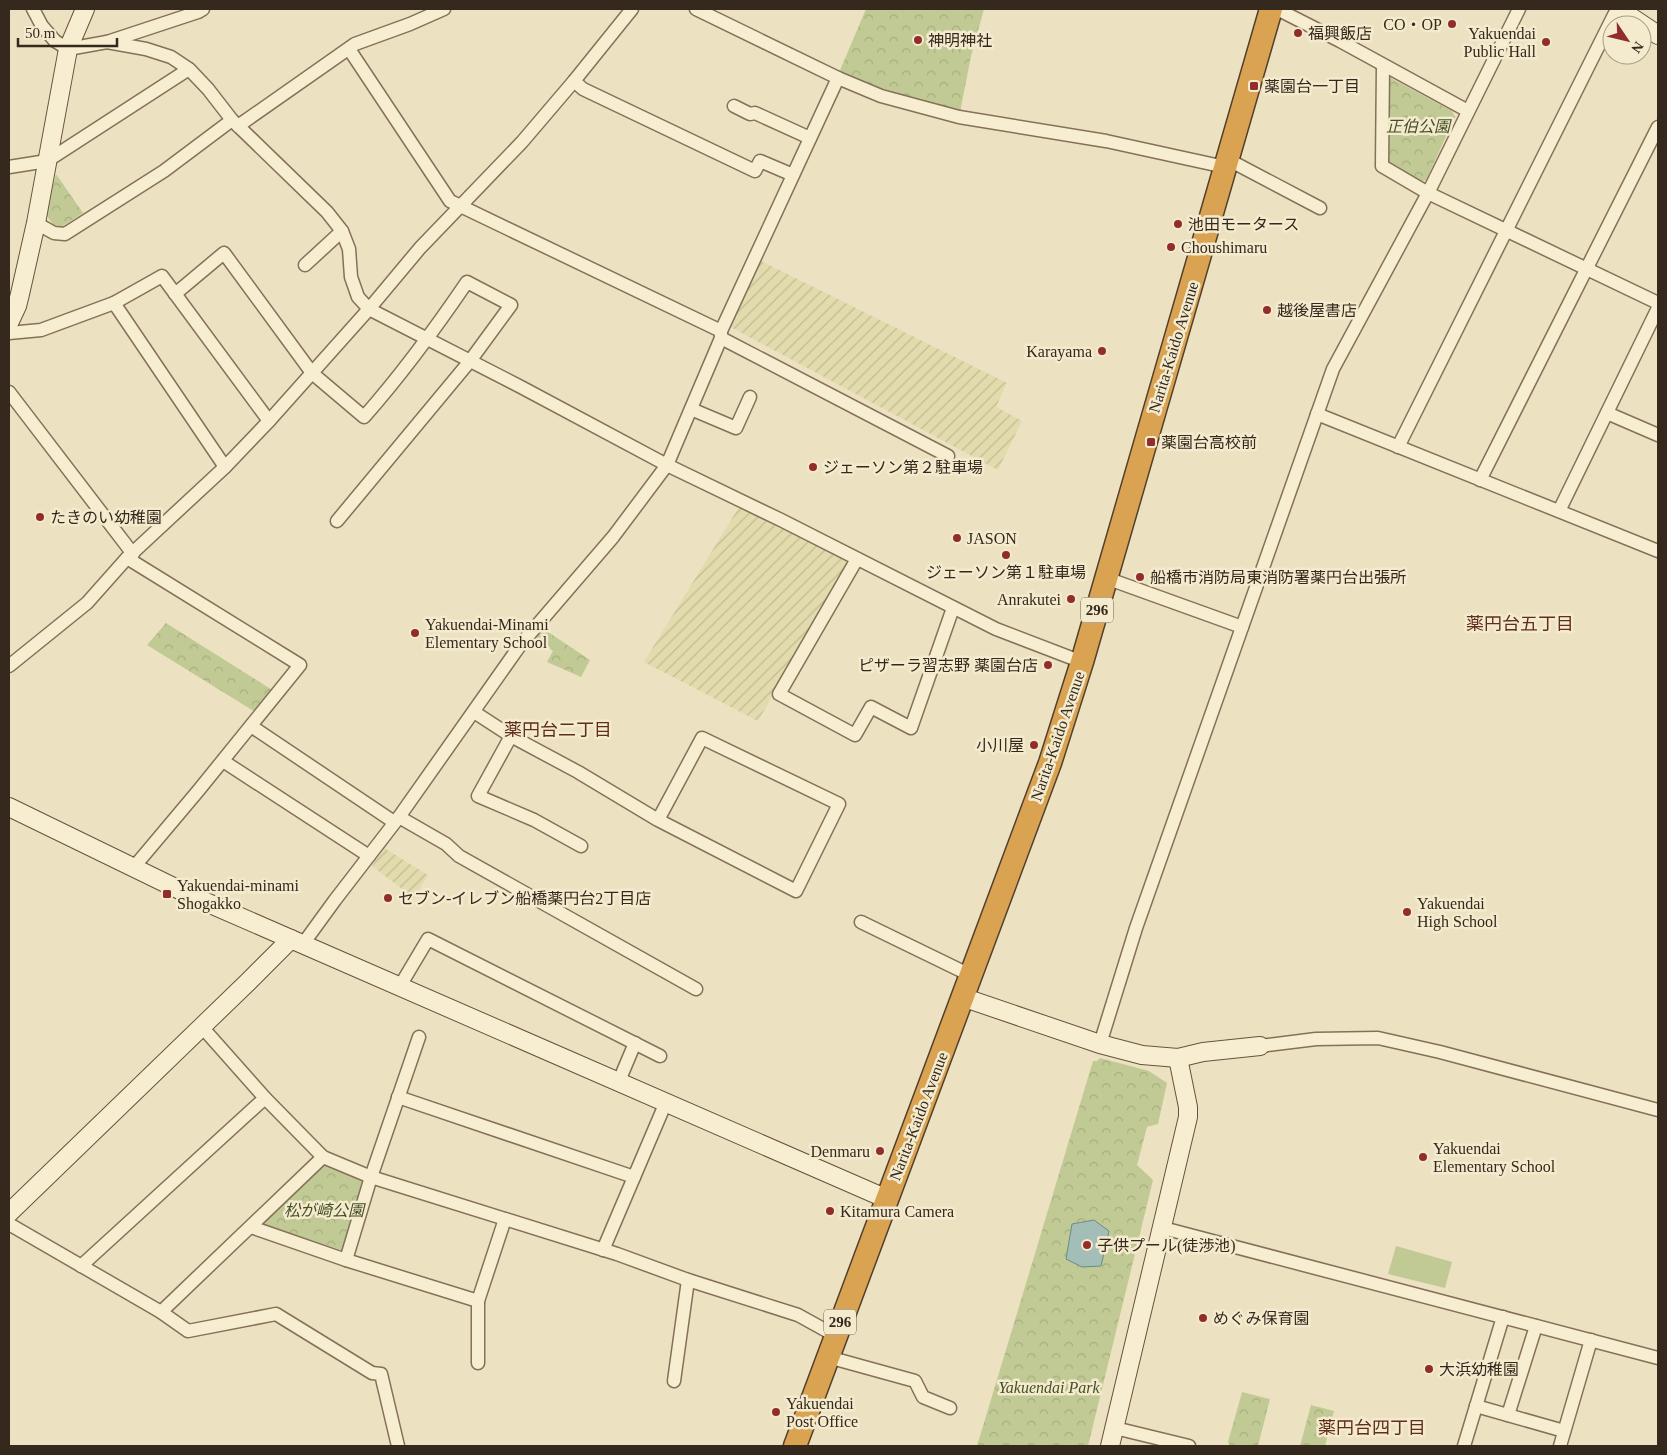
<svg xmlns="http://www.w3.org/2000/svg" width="1667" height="1455" viewBox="0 0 1667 1455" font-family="'Times New Roman','Noto Sans JP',serif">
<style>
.farmland{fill:url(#farmland-furrows)}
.park{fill:url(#park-crowns)}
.pitch{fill:#c1ca94}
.water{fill:#a3beb7;stroke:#6a8c84}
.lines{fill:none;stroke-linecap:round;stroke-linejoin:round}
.street-casing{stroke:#847158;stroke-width:15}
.secondary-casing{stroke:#66533c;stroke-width:20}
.highway-casing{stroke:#52402d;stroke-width:25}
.street{stroke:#f7eed2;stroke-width:12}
.secondary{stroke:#f7eed2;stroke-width:18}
.highway{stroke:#daa352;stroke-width:22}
.poi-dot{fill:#912d2a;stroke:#f4ebcf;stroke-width:2}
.labels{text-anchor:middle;stroke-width:5;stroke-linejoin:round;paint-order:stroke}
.shield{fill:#f4ebcf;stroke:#6e6352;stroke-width:1}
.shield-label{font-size:15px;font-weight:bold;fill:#34291c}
.poi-label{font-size:16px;fill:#34291c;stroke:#f4ebcf;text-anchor:start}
.park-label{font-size:16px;font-style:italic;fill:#435024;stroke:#f4ebcf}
.street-label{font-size:16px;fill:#34291c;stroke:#f4ebcf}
.neighbourhood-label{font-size:18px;fill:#602e1d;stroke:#f4ebcf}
</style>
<defs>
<pattern id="farmland-furrows" width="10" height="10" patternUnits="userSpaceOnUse" patternTransform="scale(1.25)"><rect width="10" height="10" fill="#e1dbad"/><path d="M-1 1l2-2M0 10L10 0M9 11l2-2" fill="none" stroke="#c2bc94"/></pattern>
<pattern id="park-crowns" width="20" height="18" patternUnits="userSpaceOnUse" patternTransform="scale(1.25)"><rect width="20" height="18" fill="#c1ca94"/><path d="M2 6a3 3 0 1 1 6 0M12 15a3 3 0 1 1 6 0" fill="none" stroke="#a6ae7f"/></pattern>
</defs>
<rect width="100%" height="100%" fill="#ece1c0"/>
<!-- farmland -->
<g class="farmland">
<path d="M757,259L1007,383L996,407L1022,421L998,470L727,325Z"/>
<path d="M739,507L850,561L758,721L644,662Z"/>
<path d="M384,848L428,875L414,898L372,866Z"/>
</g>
<!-- park -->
<g class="park">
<path d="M866,9H984L971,56L960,112L882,92L838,75Z"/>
<path d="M1389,77L1452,111L1455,117L1426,180L1420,182L1387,162Z"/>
<path d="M56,174L83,213L61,227L53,224L46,215Z"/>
<path d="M166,623L274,691L257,713L147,645Z"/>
<path d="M545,630L590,660L581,677L547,662L553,651L535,638Z"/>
<path d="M1100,1058L1149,1071L1167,1083L1158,1124L1147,1127L1137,1165L1153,1180L1088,1446H977L1093,1061H1097Z"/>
<path d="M324,1164L367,1179L348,1246L341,1250L261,1224Z"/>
<path d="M1242,1392L1270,1399L1258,1446H1230L1228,1442Z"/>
<path d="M1311,1405L1334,1411L1325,1446H1300Z"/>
</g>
<!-- pitch -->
<path class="pitch" d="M1396,1246L1452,1262L1445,1288L1388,1274Z"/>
<!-- water -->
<path class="water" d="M1094,1220L1109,1231L1101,1266L1082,1267L1066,1259L1072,1224Z"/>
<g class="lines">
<!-- street casing -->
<g class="street-casing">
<g id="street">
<path d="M33,9L42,26L55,41L68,49L107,42L198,12L203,9"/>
<path d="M696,9L838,78L881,96L959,117L1106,141L1225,167"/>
<path d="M1277,9L1340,41L1468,111"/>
<path d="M107,42L146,49L171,57L189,69L208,89L232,120L327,212L342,231L349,249L351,277L358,297L369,309L521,387L667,465L781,520L996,629L1082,662"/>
<path d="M349,49L450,201L721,331"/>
<path d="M1383,65L1382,166L1428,193L1658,303"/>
<path d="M574,81L583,89L755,171L760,161L793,175"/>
<path d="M734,106L750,114L755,113L810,138"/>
<path d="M238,126L355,44L410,24L444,9"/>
<path d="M1227,159L1320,208"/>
<path d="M9,167L47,161L189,69"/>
<path d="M36,223L54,233L65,234L164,171L232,120"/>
<path d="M305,265L342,231"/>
<path d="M175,294L224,253L312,373L364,417C402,374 435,329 467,282L511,305L470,361L337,521"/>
<path d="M114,303L225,467"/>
<path d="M9,333L41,330L114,303L162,276L269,421"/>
<path d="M721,338L948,456"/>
<path d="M9,392L133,554"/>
<path d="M691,409L736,428L750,397"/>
<path d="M1607,413L1658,435"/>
<path d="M1317,414L1658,551"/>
<path d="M1398,447L1617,9"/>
<path d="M1480,480L1658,127"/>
<path d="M1559,511L1658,308"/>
<path d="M127,558L300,665L198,791L134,867"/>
<path d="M857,559L779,694L855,735L871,707L911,728L953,608"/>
<path d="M1106,578L1242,627"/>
<path d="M9,666L87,603L127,558L225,467L269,421L369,309L420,248L522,142L574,81L632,9"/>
<path d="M474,712L511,736L578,772L658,820L796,891L839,804L702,738L658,820"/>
<path d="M251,726L394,822"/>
<path d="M511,736L478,796L534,820L581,846"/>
<path d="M223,761L369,856"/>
<path d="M399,817L446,844L459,856L696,989"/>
<path d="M861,922L970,975"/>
<path d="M303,944L335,900L399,817L521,644L613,537L667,465L721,338V331L838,78"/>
<path d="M400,986L428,939L660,1056"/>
<path d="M202,1027L265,1098L323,1157L371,1177L617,1254L688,1280L798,1315L836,1336"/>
<path d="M1100,1044L1136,928L1333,369L1428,193L1519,9"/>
<path d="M1260,1046L1316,1039L1378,1038L1440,1052L1658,1110"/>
<path d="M619,1081L635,1043"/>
<path d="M398,1097L634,1177"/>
<path d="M9,1224L161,1312L188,1331L276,1314L372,1373L381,1374L398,1446"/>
<path d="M251,1227L346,1260L478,1301"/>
<path d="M1163,1228L1658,1358"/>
<path d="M603,1250L666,1102"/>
<path d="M346,1260L371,1177L419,1037"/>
<path d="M81,1266L265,1098"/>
<path d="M161,1312L323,1157"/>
<path d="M828,1357L915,1381L923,1397L950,1408"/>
<path d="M478,1363V1301L505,1219"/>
<path d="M674,1381L688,1280"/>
<path d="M1476,1406L1564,1431"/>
<path d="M1508,1415L1536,1326"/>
<path d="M1115,1428L1189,1446"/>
<path d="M1464,1446L1503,1317"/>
<path d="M1560,1446L1591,1340"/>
</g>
</g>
<!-- secondary casing -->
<g class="secondary-casing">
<g id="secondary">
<path d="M1619,9L1658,35"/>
<path d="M9,323L17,306L20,294L36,223L68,49L85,9"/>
<path d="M9,807L192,896L887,1199"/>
<path d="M962,997L1100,1044L1142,1055L1178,1058L1203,1052L1260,1046"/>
<path d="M9,1213L248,982L291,939"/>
<path d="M1110,1446L1188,1117V1107L1178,1058"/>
</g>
</g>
<!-- highway casing -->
<g class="highway-casing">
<path id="highway" d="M795,1446L1050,763L1082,662L1271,9"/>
</g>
<!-- street -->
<use href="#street" class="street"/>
<!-- secondary -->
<use href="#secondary" class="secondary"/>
<!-- highway -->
<use href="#highway" class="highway"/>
</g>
<!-- markers -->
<g class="poi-dot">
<circle cx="1452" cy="24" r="5"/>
<circle cx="1298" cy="33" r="5"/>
<circle cx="918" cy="40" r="5"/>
<circle cx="1546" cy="42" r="5"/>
<rect x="1249" y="81" width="10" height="10" rx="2.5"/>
<circle cx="1178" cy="224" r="5"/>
<circle cx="1171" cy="247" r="5"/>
<circle cx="1267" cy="310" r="5"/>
<circle cx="1102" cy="351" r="5"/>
<rect x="1146" y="437" width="10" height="10" rx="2.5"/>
<circle cx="813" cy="467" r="5"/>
<circle cx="40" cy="517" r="5"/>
<circle cx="957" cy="538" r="5"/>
<circle cx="1006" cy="555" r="5"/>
<circle cx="1140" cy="577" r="5"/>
<circle cx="1071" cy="599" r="5"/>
<circle cx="415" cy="633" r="5"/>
<circle cx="1048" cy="665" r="5"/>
<circle cx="1034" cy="745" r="5"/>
<rect x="162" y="889" width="10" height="10" rx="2.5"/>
<circle cx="388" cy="898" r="5"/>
<circle cx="1407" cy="912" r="5"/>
<circle cx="880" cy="1151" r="5"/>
<circle cx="1423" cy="1157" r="5"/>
<circle cx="830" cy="1211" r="5"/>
<circle cx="1087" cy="1245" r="5"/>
<circle cx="1203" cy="1318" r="5"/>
<circle cx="1429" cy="1369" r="5"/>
<circle cx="776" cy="1412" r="5"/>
</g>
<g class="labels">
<!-- shield labels -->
<g class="shield">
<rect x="1081" y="597.5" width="32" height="25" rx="4"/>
<rect x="824" y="1309.5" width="32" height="25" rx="4"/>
</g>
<g class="shield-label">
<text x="1097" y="615">296</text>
<text x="840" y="1327">296</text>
</g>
<!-- poi labels -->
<g class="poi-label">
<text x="1442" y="30" text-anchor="end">CO・OP</text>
<text x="1308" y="39">福興飯店</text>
<text x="1536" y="39" text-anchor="end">Yakuendai<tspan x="1536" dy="18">Public Hall</tspan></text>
<text x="928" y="46">神明神社</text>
<text x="1264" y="92">薬園台一丁目</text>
<text x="1188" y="230">池田モータース</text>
<text x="1181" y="253">Choushimaru</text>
<text x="1277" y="316">越後屋書店</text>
<text x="1092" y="357" text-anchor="end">Karayama</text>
<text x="1161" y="448">薬園台高校前</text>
<text x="823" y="473">ジェーソン第２駐車場</text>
<text x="50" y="523">たきのい幼稚園</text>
<text x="967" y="544">JASON</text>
<text x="1006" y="578" text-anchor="middle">ジェーソン第１駐車場</text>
<text x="1150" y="583">船橋市消防局東消防署薬円台出張所</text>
<text x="1061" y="605" text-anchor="end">Anrakutei</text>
<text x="425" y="630">Yakuendai-Minami<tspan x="425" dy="18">Elementary School</tspan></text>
<text x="1038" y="671" text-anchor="end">ピザーラ習志野 薬園台店</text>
<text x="1024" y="751" text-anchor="end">小川屋</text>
<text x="177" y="891">Yakuendai-minami<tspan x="177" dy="18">Shogakko</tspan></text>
<text x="398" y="904">セブン-イレブン船橋薬円台2丁目店</text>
<text x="1417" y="909">Yakuendai<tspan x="1417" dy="18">High School</tspan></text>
<text x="1433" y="1154">Yakuendai<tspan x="1433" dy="18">Elementary School</tspan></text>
<text x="870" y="1157" text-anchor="end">Denmaru</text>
<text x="840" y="1217">Kitamura Camera</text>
<text x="1097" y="1251">子供プール(徒渉池)</text>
<text x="1213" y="1324">めぐみ保育園</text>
<text x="1439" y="1375">大浜幼稚園</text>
<text x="786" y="1409">Yakuendai<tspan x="786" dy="18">Post Office</tspan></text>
</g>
<!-- park labels -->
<g class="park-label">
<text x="1418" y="132">正伯公園</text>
<text x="324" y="1216">松が崎公園</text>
<text x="1049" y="1393">Yakuendai Park</text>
</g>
<!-- street labels -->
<g class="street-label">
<text transform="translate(1173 347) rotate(-73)" y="6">Narita-Kaido Avenue</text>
<text transform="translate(1057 736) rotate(-71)" y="6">Narita-Kaido Avenue</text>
<text transform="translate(918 1116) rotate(-69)" y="6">Narita-Kaido Avenue</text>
</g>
<!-- neighbourhood labels -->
<g class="neighbourhood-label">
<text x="1520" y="630">薬円台五丁目</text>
<text x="558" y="736">薬円台二丁目</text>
<text x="1372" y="1434">薬円台四丁目</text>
</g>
</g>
<!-- border -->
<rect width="1667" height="1455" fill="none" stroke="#34291c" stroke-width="20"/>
<!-- north arrow -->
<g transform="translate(1627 40) rotate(125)"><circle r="24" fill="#f4ebcf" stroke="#a79d87"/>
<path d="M0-4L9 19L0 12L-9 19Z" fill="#912d2a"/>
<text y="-8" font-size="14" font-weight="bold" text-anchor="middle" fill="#34291c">N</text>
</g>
<!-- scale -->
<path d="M18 38v8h99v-8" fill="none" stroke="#34291c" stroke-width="2.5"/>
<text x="25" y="38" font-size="15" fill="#34291c" stroke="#f4ebcf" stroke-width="4" paint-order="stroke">50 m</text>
</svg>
